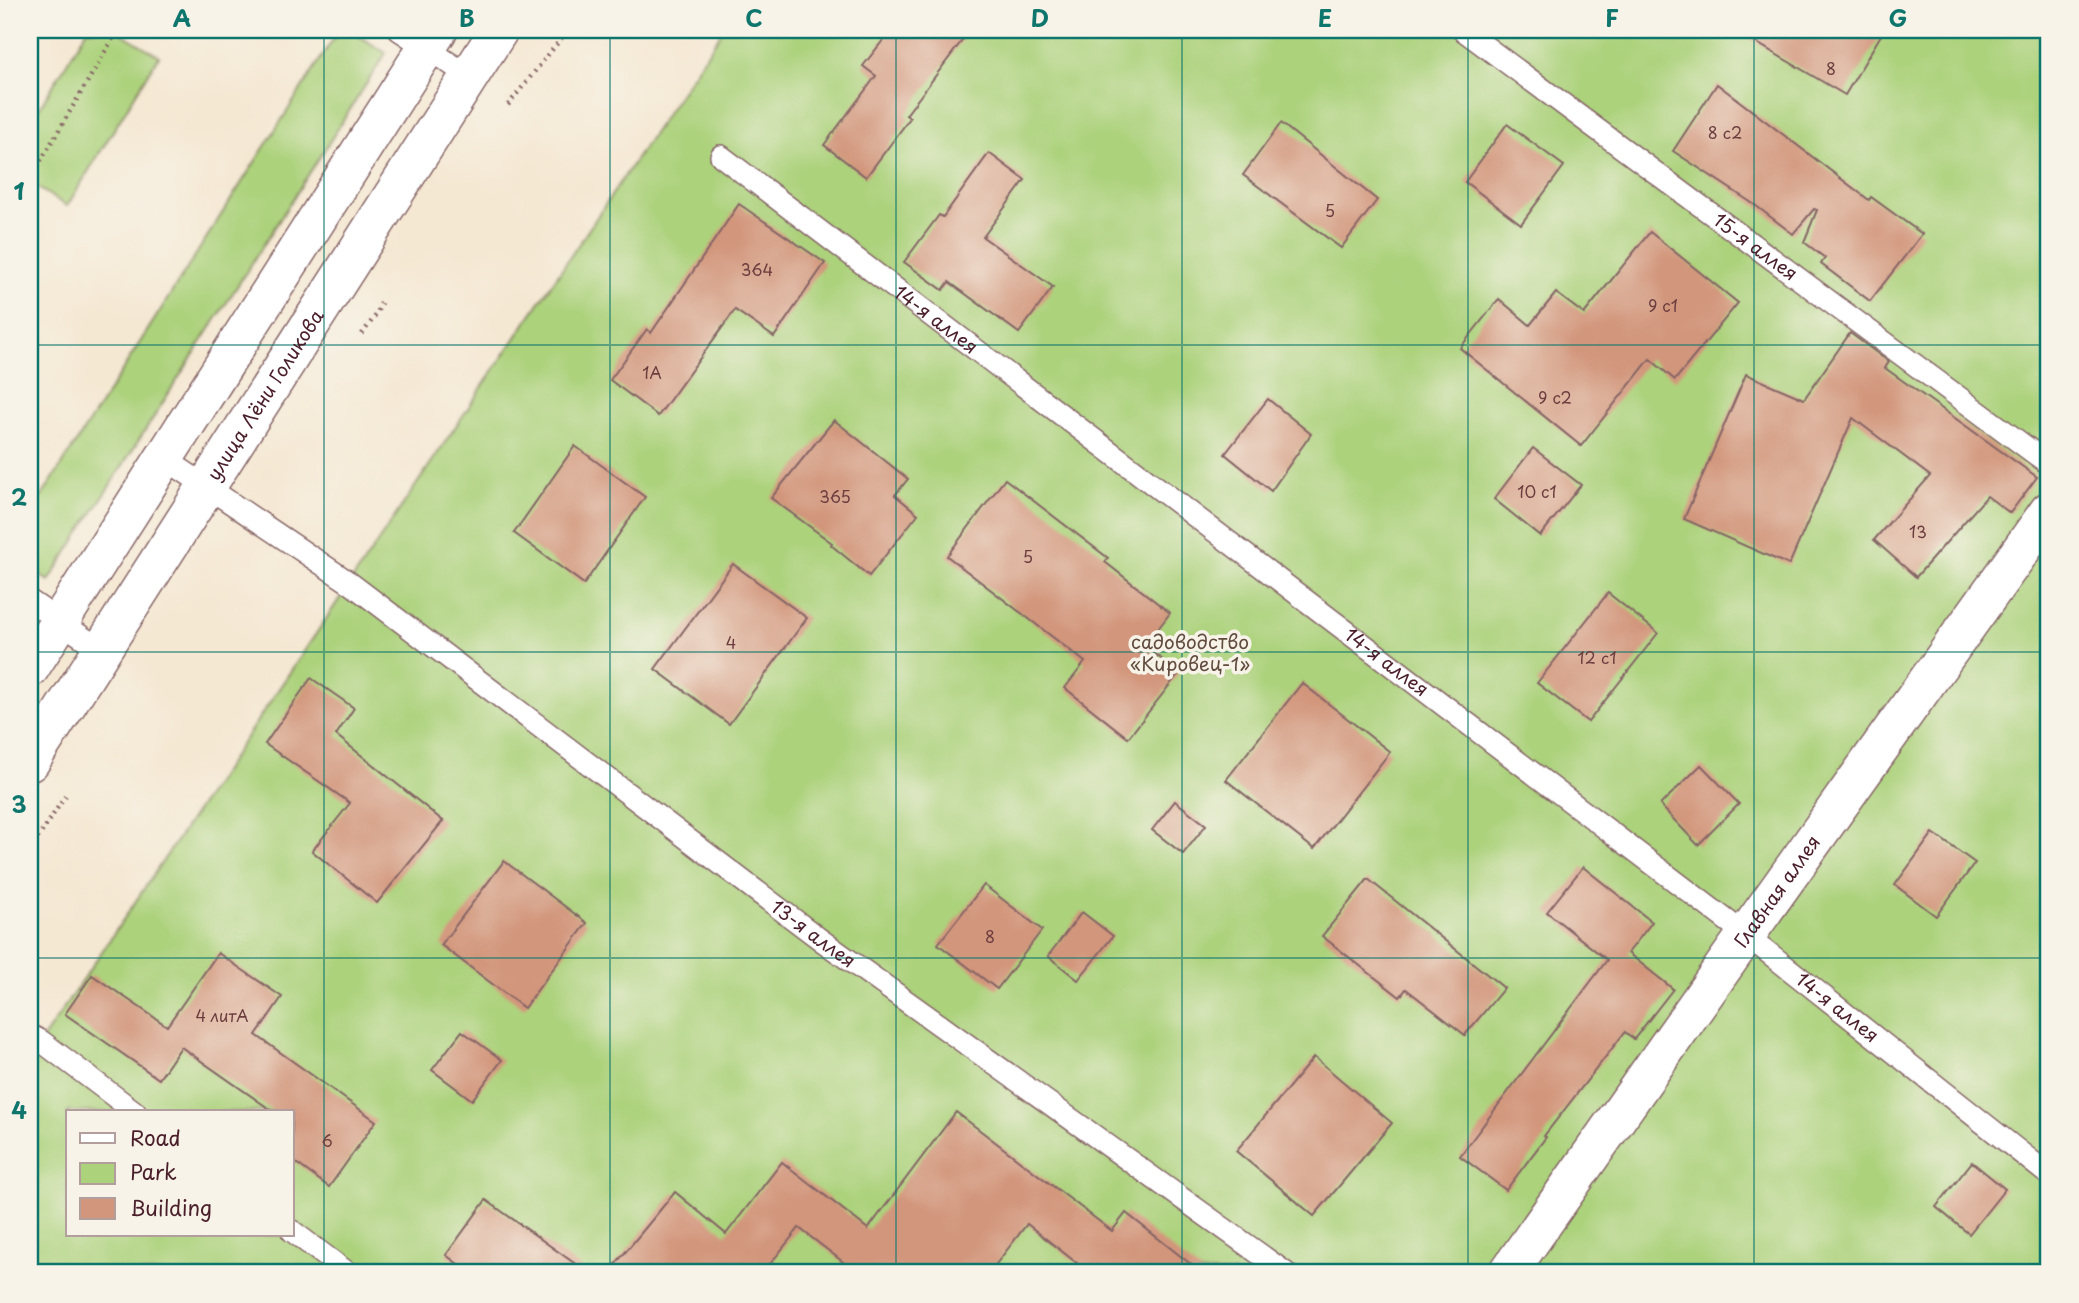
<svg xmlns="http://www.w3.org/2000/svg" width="2079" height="1303" viewBox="0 0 2079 1303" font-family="'Playpen Sans',sans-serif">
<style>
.green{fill:#acd27c;stroke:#7b7854;stroke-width:2;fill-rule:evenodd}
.building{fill:#d2967c}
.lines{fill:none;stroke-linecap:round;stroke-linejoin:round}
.service-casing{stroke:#866566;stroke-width:24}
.minor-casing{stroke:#866566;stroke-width:41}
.tertiary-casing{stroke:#866566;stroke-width:41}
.path{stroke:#866566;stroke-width:4.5;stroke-dasharray:2 5;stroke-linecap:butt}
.service{stroke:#fff;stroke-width:21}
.minor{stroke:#fff;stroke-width:38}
.tertiary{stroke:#fff;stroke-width:38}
.grid{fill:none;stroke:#0f766e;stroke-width:2;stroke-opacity:0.55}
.labels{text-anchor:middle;stroke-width:7;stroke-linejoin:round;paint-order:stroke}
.number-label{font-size:16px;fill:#6c3d3f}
.street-label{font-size:19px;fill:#4a1f2b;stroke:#f7f3e8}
.park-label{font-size:19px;fill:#624c3f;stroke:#f7f3e8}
.neatline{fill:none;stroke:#0f766e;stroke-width:2.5}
.grid-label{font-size:23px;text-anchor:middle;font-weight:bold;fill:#0f766e}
</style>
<rect width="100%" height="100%" fill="#f7f3e8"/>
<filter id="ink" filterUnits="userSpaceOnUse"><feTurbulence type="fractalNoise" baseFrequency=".0143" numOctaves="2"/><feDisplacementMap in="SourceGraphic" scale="14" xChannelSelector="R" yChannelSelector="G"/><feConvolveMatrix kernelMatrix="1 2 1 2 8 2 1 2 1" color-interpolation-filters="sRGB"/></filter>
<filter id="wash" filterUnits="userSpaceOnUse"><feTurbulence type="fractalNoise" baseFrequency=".00686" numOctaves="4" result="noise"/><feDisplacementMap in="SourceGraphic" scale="28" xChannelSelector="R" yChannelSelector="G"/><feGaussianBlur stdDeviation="1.57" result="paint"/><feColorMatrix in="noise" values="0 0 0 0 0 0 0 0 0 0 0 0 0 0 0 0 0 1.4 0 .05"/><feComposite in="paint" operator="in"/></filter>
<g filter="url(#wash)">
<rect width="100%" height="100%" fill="#f5e8d3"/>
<!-- green -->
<g class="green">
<path d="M87,30H116L159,56L67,206L30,183V123Z"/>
<path d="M339,30H349L386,53L49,581L30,569V515Z"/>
<path d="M723,30H2049V1273H30V1058ZM68,1112H292V1235H68Z"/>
</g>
<g id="blocks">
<!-- building -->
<g class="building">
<path d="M891,30H970L906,115L910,118L866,177L824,145L876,76L863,66Z"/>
<path d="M1735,30H1884L1845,95Z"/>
<path d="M1717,84L1869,200L1871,197L1922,234L1870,301L1821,264L1825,258L1804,242L1817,210L1814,209L1793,234L1755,205L1673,151Z"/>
<path d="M1281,123L1377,200L1341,248L1243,175Z"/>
<path d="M1507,124L1564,166L1521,224L1465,182Z"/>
<path d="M989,153L1025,180L983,237L1053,287L1019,333L949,282L943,290L904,262L939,215L943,217Z"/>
<path d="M739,204L825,263L774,337L735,310L658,416L610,380L647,329L651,333Z"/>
<path d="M1650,232L1738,303L1675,380L1650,359L1581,446L1460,348L1499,299L1530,325L1556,293L1584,314Z"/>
<path d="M1850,333L1889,362L1885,368L2037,477L2010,513L1987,496L1916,577L1874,540L1930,476L1853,418L1789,565L1684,519L1746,374L1804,399Z"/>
<path d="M1268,399L1311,434L1271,491L1225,454Z"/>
<path d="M834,420L908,479L895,495L918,514L869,576L831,545L832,543L771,498Z"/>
<path d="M575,446L645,497L584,584L514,533Z"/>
<path d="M1533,448L1581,485L1540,536L1494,499Z"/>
<path d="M1005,479L1108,558L1105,562L1170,613L1145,646L1179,673L1128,738L1065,688L1085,662L947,556Z"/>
<path d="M733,564L807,618L729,724L655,669Z"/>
<path d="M1608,593L1658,633L1588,722L1537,683Z"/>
<path d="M311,678L354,708L336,735L443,821L377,903L312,851L350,803L265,744Z"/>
<path d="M1302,683L1390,752L1314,849L1226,780Z"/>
<path d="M1701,765L1739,804L1698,845L1660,805Z"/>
<path d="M1175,801L1206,825L1183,854L1152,830Z"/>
<path d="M1933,833L1975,863L1936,916L1895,885Z"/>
<path d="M504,861L587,923L524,1008L441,945Z"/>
<path d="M1583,867L1652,922L1628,953L1673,989L1634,1039L1625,1032L1544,1136L1546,1137L1506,1190L1460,1156L1607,960L1547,912Z"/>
<path d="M1368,879L1504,988L1465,1035L1406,989L1400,997L1322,936Z"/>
<path d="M984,885L1042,930L997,989L938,944Z"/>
<path d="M1082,912L1113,936L1078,980L1048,956Z"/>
<path d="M218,953L282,997L256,1035L376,1121L329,1187L292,1160V1112H274L181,1047L159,1079L65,1014L92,975L167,1026Z"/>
<path d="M462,1031L502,1060L472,1100L432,1070Z"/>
<path d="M1314,1057L1392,1123L1314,1216L1236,1151Z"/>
<path d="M956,1112L1112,1231L1126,1213L1202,1273H1079L1083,1268L1027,1224L989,1273H834L843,1262L799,1228L767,1268L773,1273H608L675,1192L726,1234L782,1162L868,1229Z"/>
<path d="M1972,1162L2005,1189L1969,1234L1936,1207Z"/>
<path d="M486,1200L588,1273H470L446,1255Z"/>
</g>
</g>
</g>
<g filter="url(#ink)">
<use href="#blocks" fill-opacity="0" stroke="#866566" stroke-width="2"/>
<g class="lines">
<!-- service casing -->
<g class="service-casing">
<g id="service">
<path d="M399,30L469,76"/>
<path id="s1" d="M1463,30L2049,464"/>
<path id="s2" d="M721,156L1746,935L2049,1175"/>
<path id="s3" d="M164,458L350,583L821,940L1286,1273"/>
<path d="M30,601L101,650"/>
<path d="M30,1035L41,1041L135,1112"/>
<path d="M292,1231L348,1273"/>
</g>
</g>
<!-- minor casing -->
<g class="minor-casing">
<g id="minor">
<path id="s4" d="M1508,1273L1746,935L2049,511"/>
</g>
</g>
<!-- tertiary casing -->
<g class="tertiary-casing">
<g id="tertiary">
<path d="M30,668L438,30"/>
<path id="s5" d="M30,762L499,30"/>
</g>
</g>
<!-- path -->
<g class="path">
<path d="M508,105L568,30"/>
<path d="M30,179L118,30"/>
<path d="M362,334L376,315L381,303"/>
<path d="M30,850L68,792"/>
</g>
<!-- service -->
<use href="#service" class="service"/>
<!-- minor -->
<use href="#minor" class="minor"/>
<!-- tertiary -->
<use href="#tertiary" class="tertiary"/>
</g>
</g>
<!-- grid -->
<path class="grid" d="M324,30V1273M610,30V1273M896,30V1273M1182,30V1273M1468,30V1273M1754,30V1273M30,345H2049M30,652H2049M30,958H2049"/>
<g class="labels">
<!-- number labels -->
<g class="number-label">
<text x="1831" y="75">8</text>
<text x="1725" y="139">8 с2</text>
<text x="1330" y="217">5</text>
<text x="757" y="276">364</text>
<text x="1663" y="312">9 с1</text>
<text x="652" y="379">1А</text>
<text x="1555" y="404">9 с2</text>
<text x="1537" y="498">10 с1</text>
<text x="835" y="503">365</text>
<text x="1918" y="538">13</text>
<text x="1028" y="563">5</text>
<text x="731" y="649">4</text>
<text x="1597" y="664">12 с1</text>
<text x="990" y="943">8</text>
<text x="222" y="1022">4 литА</text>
<text x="327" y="1147">6</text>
</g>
<!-- street labels -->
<g class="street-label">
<text dy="7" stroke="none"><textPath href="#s1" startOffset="364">15-я аллея</textPath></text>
<text dy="7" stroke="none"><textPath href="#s2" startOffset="270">14-я аллея</textPath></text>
<text dy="7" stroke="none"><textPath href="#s5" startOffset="436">улица Лёни Голикова</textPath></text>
<text dy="7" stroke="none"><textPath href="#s2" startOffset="836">14-я аллея</textPath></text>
<text dy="7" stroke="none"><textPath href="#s4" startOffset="467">Главная аллея</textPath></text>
<text dy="7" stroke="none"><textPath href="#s3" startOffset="805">13-я аллея</textPath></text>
<text dy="7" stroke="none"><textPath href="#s2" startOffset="1404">14-я аллея</textPath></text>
</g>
<!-- park labels -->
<g class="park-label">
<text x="1190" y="649">садоводство<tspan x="1190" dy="22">«Кировец-1»</tspan></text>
</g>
</g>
<!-- margin -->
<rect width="2079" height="1303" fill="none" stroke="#f7f3e8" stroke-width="77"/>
<!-- legend -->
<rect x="66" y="1110" width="228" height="126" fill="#f7f3e8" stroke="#b29e9c" stroke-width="2"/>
<rect x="80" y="1133" width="35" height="10" fill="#ffffff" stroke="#b29e9c" stroke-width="2"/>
<text x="130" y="1146" font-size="21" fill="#4a1f2b">Road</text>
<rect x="80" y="1163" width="35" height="21" fill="#acd27c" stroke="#b29e9c" stroke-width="2"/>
<text x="130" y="1180" font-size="21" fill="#4a1f2b">Park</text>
<rect x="80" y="1198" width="35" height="21" fill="#d2967c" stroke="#b29e9c" stroke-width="2"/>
<text x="130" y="1216" font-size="21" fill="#4a1f2b">Building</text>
<rect x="38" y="38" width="2002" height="1226" class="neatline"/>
<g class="grid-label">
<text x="182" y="27">A</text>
<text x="467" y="27">B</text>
<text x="754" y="27">C</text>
<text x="1040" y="27">D</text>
<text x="1325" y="27">E</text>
<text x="1612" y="27">F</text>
<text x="1898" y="27">G</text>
<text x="19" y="200">1</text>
<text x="19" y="506">2</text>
<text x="19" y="813">3</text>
<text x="19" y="1119">4</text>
</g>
</svg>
